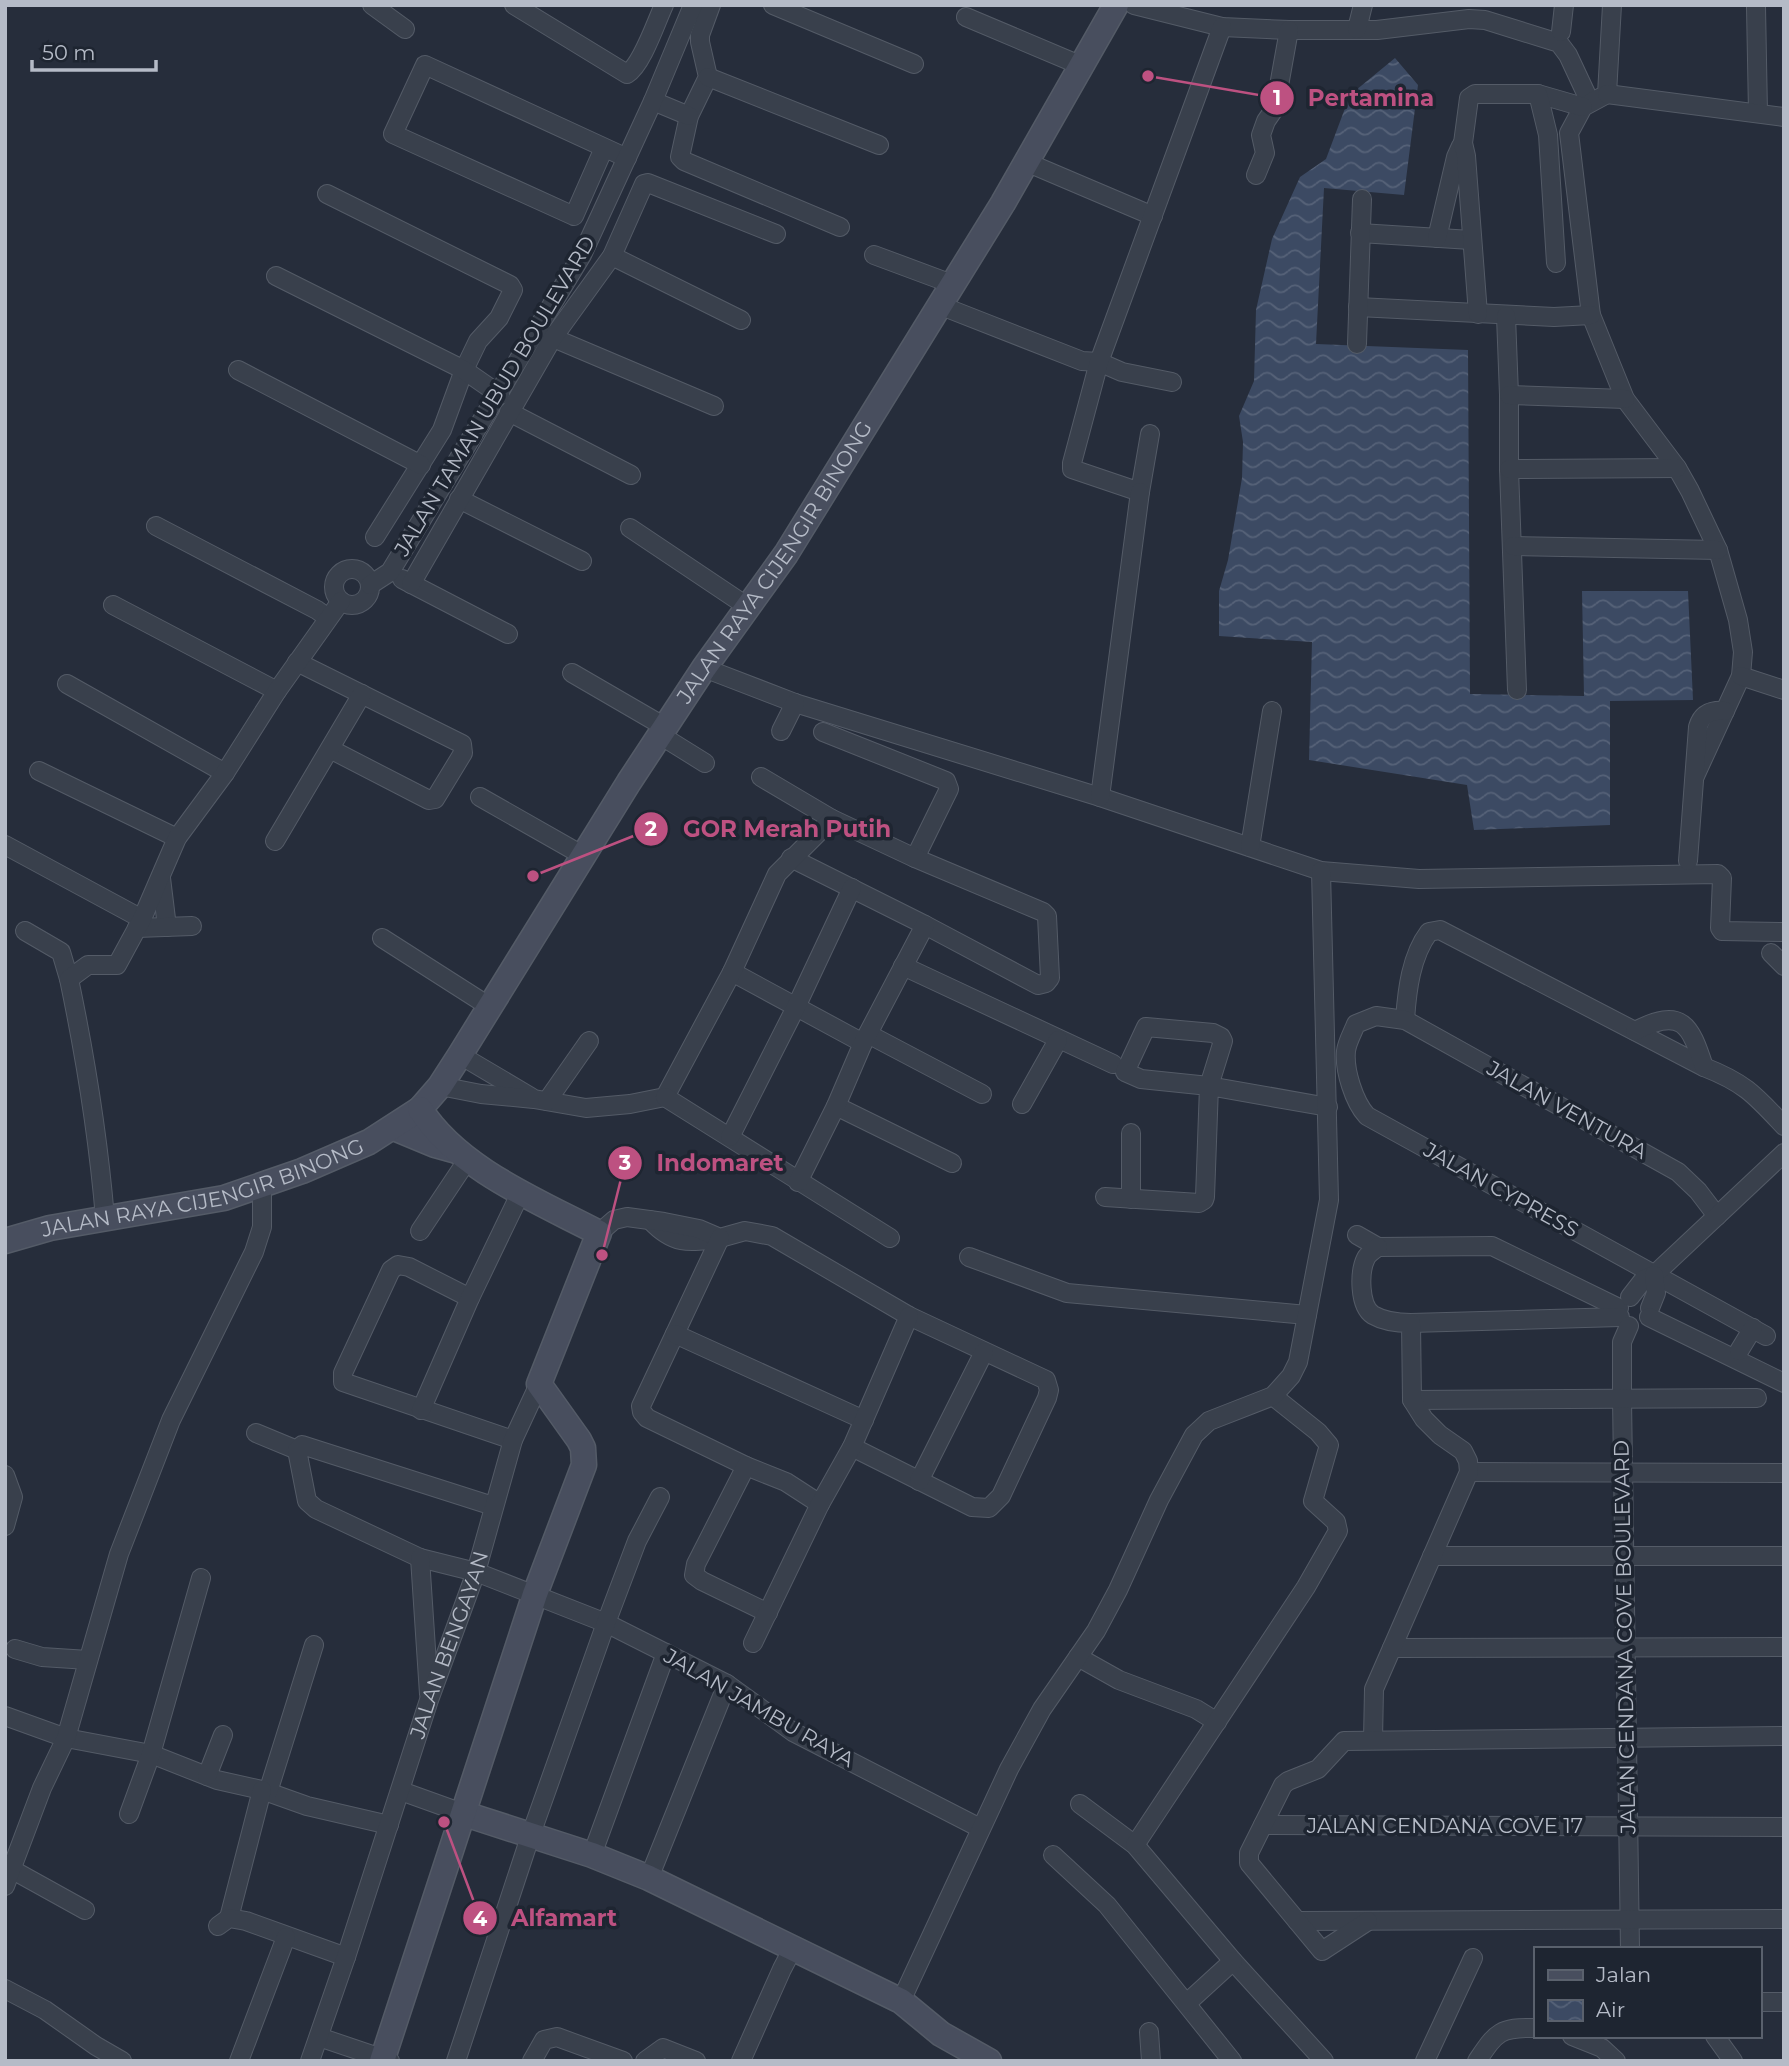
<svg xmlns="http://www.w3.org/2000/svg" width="1789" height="2066" viewBox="0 0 1789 2066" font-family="Montserrat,sans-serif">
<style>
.water{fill:url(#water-waves)}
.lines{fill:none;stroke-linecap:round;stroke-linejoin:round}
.street-casing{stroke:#545b67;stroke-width:20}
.secondary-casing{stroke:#545b67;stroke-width:27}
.street{stroke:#39404c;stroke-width:18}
.secondary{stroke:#484e5e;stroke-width:24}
.labels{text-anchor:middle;stroke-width:7;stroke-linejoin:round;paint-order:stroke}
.street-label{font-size:21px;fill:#b5bbc7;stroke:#1e2531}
.leader{fill:none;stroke:#bd5181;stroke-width:2.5}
.callout-dot{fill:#bd5181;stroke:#1e2531;stroke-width:2.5}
.mark-label{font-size:21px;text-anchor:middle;font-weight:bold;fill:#fff}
.callout-label{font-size:23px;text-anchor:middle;font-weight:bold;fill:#bd5181;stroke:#1e2531;stroke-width:7;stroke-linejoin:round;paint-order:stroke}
</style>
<defs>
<pattern id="water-waves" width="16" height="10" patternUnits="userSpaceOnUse" patternTransform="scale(1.75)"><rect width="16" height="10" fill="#3c4a63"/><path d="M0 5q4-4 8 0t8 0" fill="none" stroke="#566278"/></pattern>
</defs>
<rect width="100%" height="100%" fill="#262d3b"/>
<!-- water -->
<path class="water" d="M1395,58L1418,85L1404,195L1324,188L1316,344L1468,350L1470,694L1584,696L1582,591H1688L1693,700L1610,701V825L1474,830L1467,785L1309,760L1312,642L1219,636V591L1228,560L1242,478L1243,442L1239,416L1254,381L1256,310L1272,239L1300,177L1326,159L1350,95Z"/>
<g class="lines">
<!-- street casing -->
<g class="street-casing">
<g id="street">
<path d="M372,5L405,29"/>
<path d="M514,5L627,74C642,65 656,22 664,5"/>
<path d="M711,5L700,35V42L708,77L689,116L680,157L684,161L840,227"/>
<path d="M773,5L914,64"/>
<path d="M1134,5L1222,27L1289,30H1377L1469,19L1485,20L1559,43L1568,55L1590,102"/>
<path d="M1612,5L1607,94L1583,107L1569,133L1591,315L1625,399L1677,468L1690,491L1718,550L1738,620L1743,652L1741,676L1695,776"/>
<path d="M1756,7L1758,113"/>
<path d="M966,17L1082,66"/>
<path d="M1357,29L1363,5"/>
<path d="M1561,32L1564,5"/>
<path d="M708,77L879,145"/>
<path d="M1538,94L1583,107"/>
<path d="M1607,94L1784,117"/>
<path d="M653,101L689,116"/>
<path d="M604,148L574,216L393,134L425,65L627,158"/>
<path d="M1026,162L1153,216"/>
<path d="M1256,175L1265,153L1261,135L1266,121L1275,108L1289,30"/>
<path d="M327,194L510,285L513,290L499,318L478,341L464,370L442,430L375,537"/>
<path d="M1360,233L1471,240"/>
<path d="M1437,238L1456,157L1461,146"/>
<path d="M874,255L952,284"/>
<path d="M612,256L741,320"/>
<path d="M276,276L464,370L500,395"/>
<path d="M939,305L1082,361L1099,362L1122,372L1172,382"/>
<path d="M1358,307L1554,317L1591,315"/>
<path d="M1478,314L1466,156L1463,143L1469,98L1475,94H1538L1548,135L1556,263"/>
<path d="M1506,316L1509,395V469L1517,690"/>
<path d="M544,334L714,406"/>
<path d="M1357,344L1362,199"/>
<path d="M238,370L421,465"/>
<path d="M1509,395L1625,399"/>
<path d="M509,412L631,475"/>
<path d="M1150,434L1140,492L1072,469V463L1099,362L1222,27"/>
<path d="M1509,469L1677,468"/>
<path d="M459,499L582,561"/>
<path d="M156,526L317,610L328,618"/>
<path d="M630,528L748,607"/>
<path d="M1513,546L1718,550"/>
<circle cx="352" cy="587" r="18"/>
<path d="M402,579L508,634"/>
<path d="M411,584L552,339L612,256L644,184L648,183L776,234"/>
<path d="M370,585L390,572L582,255L653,101L693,5"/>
<path d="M113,605L277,691"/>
<path d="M297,662L462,744L463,753L435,799L429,800L330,749"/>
<path d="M704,668L795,703L1100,797L1321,871L1419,879L1718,874L1722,878L1720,928L1722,931L1784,932"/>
<path d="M572,673L665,727"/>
<path d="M1741,676L1784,690"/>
<path d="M67,684L225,773"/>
<path d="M781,731L795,703"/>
<path d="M823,732L946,781L949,789L915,858"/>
<path d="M660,735L705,763"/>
<path d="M39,771L177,838"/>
<path d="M761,777L832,819L915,858L1043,912L1047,916L1050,978L1046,983L1038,985L925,925L791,858"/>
<path d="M480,797L582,855"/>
<path d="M1100,797L1140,492"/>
<path d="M275,841L362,694"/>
<path d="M5,845L142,919"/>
<path d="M1250,847L1272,711"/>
<path d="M1688,861L1698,727C1702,713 1711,710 1725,711"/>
<path d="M161,878L167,927"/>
<path d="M137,928L192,926"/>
<path d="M25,931L61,952L69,979"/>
<path d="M382,938L490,1007"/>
<path d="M1771,953L1784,966"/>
<path d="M903,966L1113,1064"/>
<path d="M732,972L863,1043"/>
<path d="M1405,1020C1407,990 1411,956 1429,932L1440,930L1704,1067C1745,1083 1755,1095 1784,1126"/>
<path d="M1635,1031C1682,1007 1690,1024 1704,1067"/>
<path d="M868,1034L982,1094"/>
<path d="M460,1055L531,1097"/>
<path d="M440,1086L481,1094L534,1099L586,1108L630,1104L665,1097L732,972L777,874L832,819"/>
<path d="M665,1097L890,1238"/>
<path d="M547,1101L589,1041"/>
<path d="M1022,1104L1058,1040"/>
<path d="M836,1106L952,1163"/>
<path d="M730,1137L796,1007L852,888"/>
<path d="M798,1182L836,1106L863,1043L925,925"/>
<path d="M1105,1197L1199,1203L1204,1200L1205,1197L1209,1086L1223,1041L1221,1037L1213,1033L1146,1027L1125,1072L1141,1079L1209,1086L1328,1107"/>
<path d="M1131,1199V1133"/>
<path d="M1717,1216L1698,1191L1678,1172L1405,1020L1376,1016L1356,1024C1353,1032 1347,1042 1346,1051C1344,1070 1354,1102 1367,1116L1766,1336"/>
<path d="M105,1218C98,1135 86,1060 69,979L88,965H117L142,919L177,838L225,773L277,691L341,601"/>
<path d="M650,1220C673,1245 688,1243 720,1238"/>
<path d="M420,1231L468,1159"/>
<path d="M599,1233L614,1220L627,1217L664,1222L699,1229L720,1238L745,1231L772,1236L909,1316L1046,1380L1049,1390L1047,1398L1001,1496L989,1508L972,1507L852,1447"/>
<path d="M1357,1235L1378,1247L1492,1246L1619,1308"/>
<path d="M720,1238L641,1406L642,1412L647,1418L746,1466"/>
<path d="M969,1257L1067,1293L1307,1315"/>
<path d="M1630,1297L1644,1279L1654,1275L1784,1153"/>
<path d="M470,1298L409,1267L398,1265L391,1270L343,1373V1382L513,1440"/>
<path d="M1650,1308L1656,1293L1654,1275"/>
<path d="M1649,1317L1784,1383"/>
<path d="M1411,1323L1620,1317"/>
<path d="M1629,1326L1622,1342V1399L1630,1949"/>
<path d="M675,1334L864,1420"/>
<path d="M1739,1351L1753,1328"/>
<path d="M1412,1400L1757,1398"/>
<path d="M421,1410L470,1298L521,1192"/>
<path d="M256,1433L297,1450"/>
<path d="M1469,1472L1784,1473"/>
<path d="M5,1475L13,1497L5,1526"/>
<path d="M919,1481L984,1352"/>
<path d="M493,1506L302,1445L297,1450L307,1501L316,1509L420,1558L476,1572L606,1623L727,1684L793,1732L980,1828"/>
<path d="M1432,1556H1784"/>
<path d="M420,1558L429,1694"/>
<path d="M768,1613L702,1581L694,1575L696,1564L746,1466L786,1482L820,1504"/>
<path d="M753,1643L820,1504L852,1447L909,1316"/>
<path d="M1392,1648L1784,1647"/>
<path d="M15,1649L42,1657L88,1660"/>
<path d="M1078,1657L1119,1680L1196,1709L1217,1722"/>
<path d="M5,1716L66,1738L151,1754L217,1780L262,1790L307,1806L389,1825"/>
<path d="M1373,1740L1374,1689L1469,1472L1468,1461L1463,1451L1440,1435L1424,1419L1412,1400L1411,1323C1398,1323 1385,1322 1373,1315C1359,1306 1359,1272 1366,1258C1368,1254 1374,1250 1378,1247"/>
<path d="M207,1776L223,1735"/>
<path d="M401,1791L465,1814"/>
<path d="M268,1792L314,1645"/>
<path d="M1080,1804L1135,1845L1233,1961L1324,2061"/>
<path d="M129,1814L151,1754L201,1578"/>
<path d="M1263,1825L1784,1827"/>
<path d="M1135,1845L1306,1587L1338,1531L1336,1522L1313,1501L1329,1445L1318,1432L1273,1396"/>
<path d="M592,1855L666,1653"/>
<path d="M1053,1855L1107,1905L1232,2061"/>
<path d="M11,1869L85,1910"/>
<path d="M649,1878L727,1684"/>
<path d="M5,1886L42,1788L66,1738L119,1554L171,1420L254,1252L262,1227V1186"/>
<path d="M229,1918L262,1790"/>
<path d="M1297,1921L1784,1919"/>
<path d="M1368,1921L1322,1951L1249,1863V1853L1283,1785L1288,1781L1318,1769L1344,1741L1784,1736"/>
<path d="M218,1926L229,1918L246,1921L346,1957"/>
<path d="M5,1989L45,2010L96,2046L122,2061"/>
<path d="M901,2001L1009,1769L1042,1709L1096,1631L1118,1590L1159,1500L1194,1435L1209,1421L1273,1396L1291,1376L1298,1362L1329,1200L1321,871"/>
<path d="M1759,2002H1784"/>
<path d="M1187,2003L1233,1961"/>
<path d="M1149,2032L1151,2061"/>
<path d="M1572,2036L1602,2048L1616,2061"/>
<path d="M1715,2036L1733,2061"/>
<path d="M319,2037L390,2061"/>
<path d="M239,2061L286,1937"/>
<path id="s1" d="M310,2061L346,1957L429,1700L476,1572L513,1440L539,1384"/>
<path d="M456,2061L530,1837L606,1623L637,1541L660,1497"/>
<path d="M532,2061L544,2040L557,2037L623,2061"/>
<path d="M645,2061L663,2048L696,2061"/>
<path d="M741,2061L782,1969L793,1948"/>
<path d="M1425,2061L1473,1958"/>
<path d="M1477,2061C1496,2033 1499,2027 1535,2028"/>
</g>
</g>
<!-- secondary casing -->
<g class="secondary-casing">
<g id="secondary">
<path d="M394,1128L435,1145L453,1150"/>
<path id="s2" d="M5,1241L50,1228L224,1198L302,1171L369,1142L420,1109L440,1086L460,1055L629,782L704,668L786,554L1003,203L1116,5"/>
<path d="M465,1814L592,1855L649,1878L901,2001L941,2034L989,2061"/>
<path d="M382,2061L535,1594L584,1465L583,1448L579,1440L539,1384L599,1233C538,1201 458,1169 420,1109"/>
</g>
</g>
<!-- street -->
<use href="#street" class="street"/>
<!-- secondary -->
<use href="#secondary" class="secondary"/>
</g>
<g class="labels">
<!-- street labels -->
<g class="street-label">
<text transform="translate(495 396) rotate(-59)" y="7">JALAN TAMAN UBUD BOULEVARD</text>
<text dy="7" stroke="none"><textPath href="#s2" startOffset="1092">JALAN RAYA CIJENGIR BINONG</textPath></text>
<text transform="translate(1567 1110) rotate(29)" y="7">JALAN VENTURA</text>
<text dy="7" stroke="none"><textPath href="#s2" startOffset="205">JALAN RAYA CIJENGIR BINONG</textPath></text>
<text transform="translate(1501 1190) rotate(29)" y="7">JALAN CYPRESS</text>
<text transform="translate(1625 1637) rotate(-91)" y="7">JALAN CENDANA COVE BOULEVARD</text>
<text dy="7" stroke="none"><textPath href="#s1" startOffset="439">JALAN BENGAYAN</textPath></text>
<text transform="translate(759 1708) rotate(30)" y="7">JALAN JAMBU RAYA</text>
<text x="1445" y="1833">JALAN CENDANA COVE 17</text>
</g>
</g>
<!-- callouts -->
<path class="leader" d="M1148 76L1277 98M533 876L651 829M602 1255L625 1163M444 1822L480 1918"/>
<g class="callout-dot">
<circle cx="1148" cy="76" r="7"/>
<circle cx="533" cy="876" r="7"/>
<circle cx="602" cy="1255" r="7"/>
<circle cx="444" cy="1822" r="7"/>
<circle cx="1277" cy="98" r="18"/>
<circle cx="651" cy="829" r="18"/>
<circle cx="625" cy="1163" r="18"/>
<circle cx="480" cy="1918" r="18"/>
</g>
<g class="mark-label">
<text x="1277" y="105">1</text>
<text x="651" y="836">2</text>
<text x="625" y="1170">3</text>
<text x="480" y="1926">4</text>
</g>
<g class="callout-label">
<text x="1371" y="106">Pertamina</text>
<text x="787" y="837">GOR Merah Putih</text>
<text x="720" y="1171">Indomaret</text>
<text x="564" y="1926">Alfamart</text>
</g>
<!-- border -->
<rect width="1789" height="2066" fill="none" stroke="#b5bbc7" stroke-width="14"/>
<!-- legend -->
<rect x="1534" y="1947" width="228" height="91" fill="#1e2531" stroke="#5a616d" stroke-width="2"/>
<rect x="1548" y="1970" width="35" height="10" fill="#484e5e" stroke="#5a616d" stroke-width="2"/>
<text x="1596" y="1982" font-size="21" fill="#b5bbc7">Jalan</text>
<rect x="1548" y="2000" width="35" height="21" fill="url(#water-waves)" stroke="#5a616d" stroke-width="2"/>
<text x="1596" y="2017" font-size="21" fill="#b5bbc7">Air</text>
<!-- scale -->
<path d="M32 60v10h124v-10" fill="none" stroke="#b5bbc7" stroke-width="3.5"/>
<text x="42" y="60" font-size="21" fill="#b5bbc7" stroke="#1e2531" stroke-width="5" paint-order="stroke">50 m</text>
</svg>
